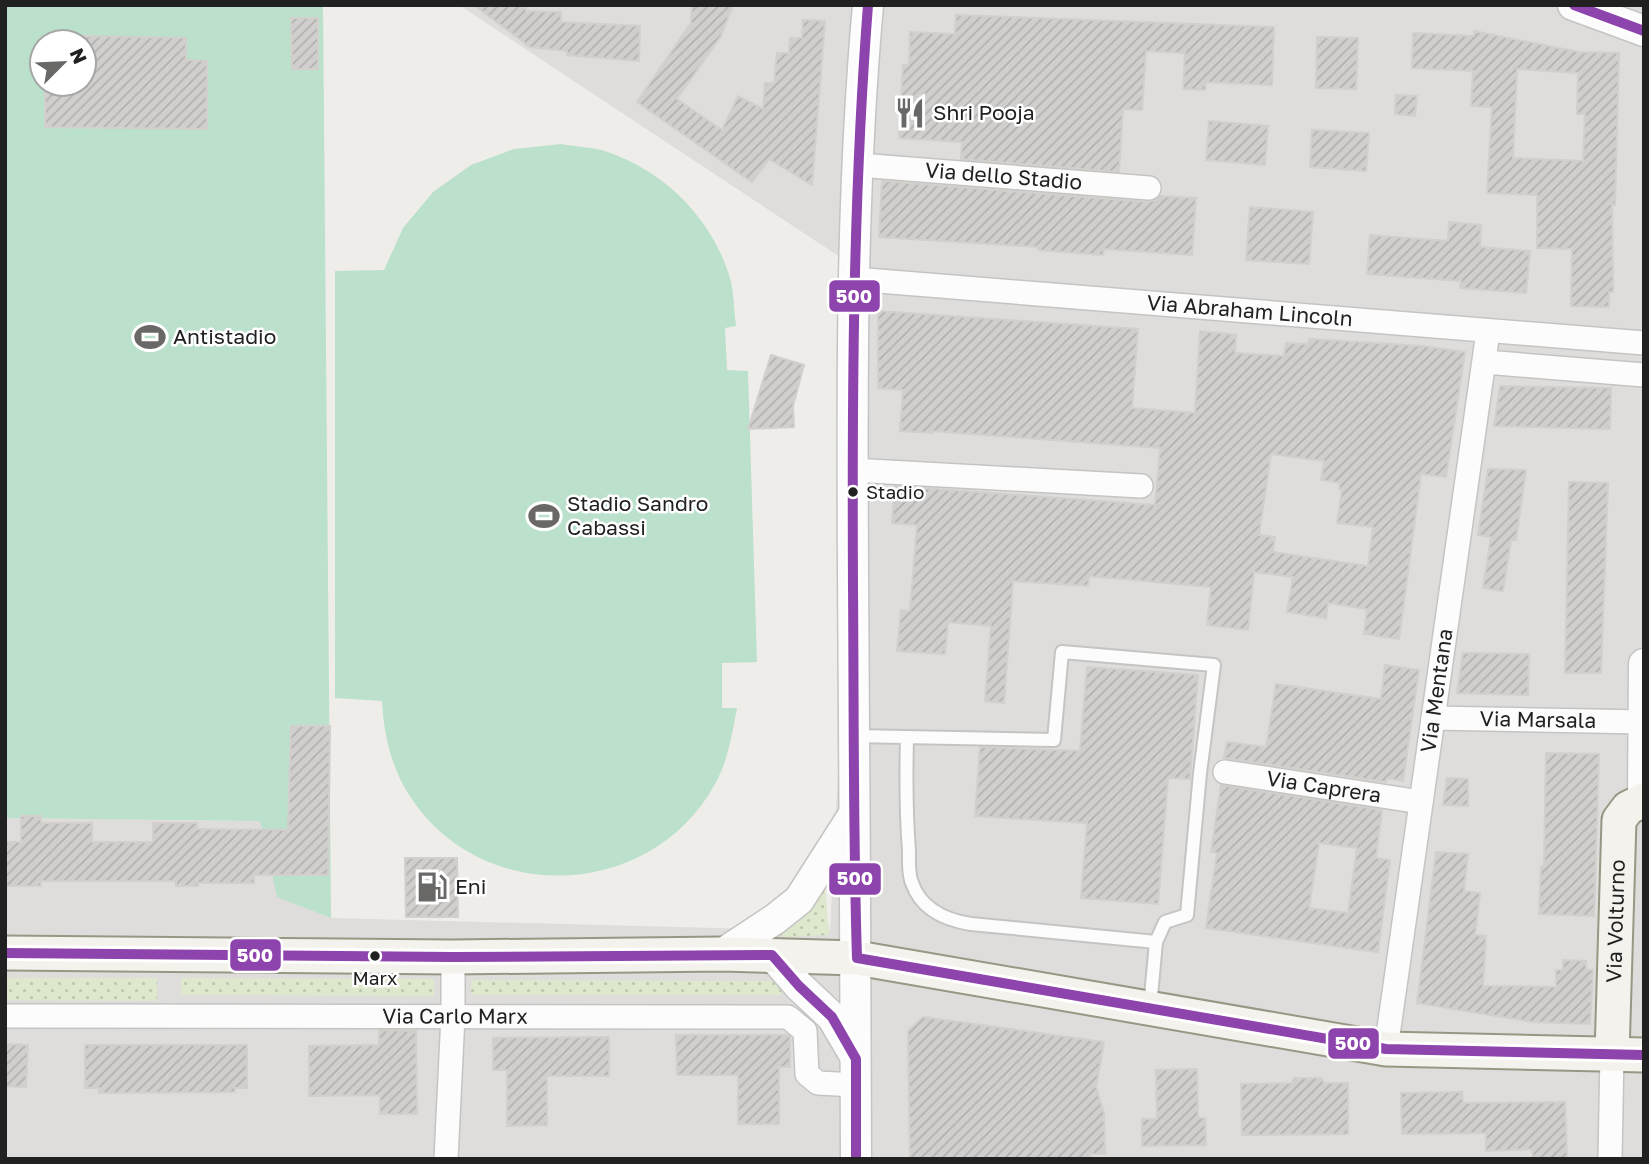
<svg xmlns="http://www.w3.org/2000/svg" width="1649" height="1164" viewBox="0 0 1649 1164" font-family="'Golos Text',sans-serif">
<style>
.residential{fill:#dedddb}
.grass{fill:url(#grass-dots)}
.pitch{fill:#bbe0cc;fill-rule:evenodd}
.building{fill:url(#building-hatch);stroke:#d2cfcc;stroke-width:2;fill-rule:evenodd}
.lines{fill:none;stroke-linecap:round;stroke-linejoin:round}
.service-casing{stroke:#c5c4c2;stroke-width:16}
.minor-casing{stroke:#c5c4c2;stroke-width:26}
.tertiary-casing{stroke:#c5c4c2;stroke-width:33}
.secondary-casing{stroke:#989784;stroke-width:37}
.service{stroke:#fdfcfc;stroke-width:12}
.minor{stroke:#fdfcfc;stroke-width:23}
.tertiary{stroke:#fdfcfc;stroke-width:30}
.secondary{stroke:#f3f2ed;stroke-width:33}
.bus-1-casing{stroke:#fff;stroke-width:16}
.bus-1{stroke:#8e44ad;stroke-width:10}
.bus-dot{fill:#212121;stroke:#fff;stroke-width:2.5}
.labels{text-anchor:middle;stroke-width:5;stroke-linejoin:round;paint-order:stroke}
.bus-label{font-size:19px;fill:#212121;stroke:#fff;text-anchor:start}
.poi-label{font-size:21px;fill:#212121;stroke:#fff;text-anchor:start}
.street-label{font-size:21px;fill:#212121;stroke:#fff}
.line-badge{stroke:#fff;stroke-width:2.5}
.badge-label{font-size:19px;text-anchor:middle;font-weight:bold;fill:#fff}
</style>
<defs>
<pattern id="grass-dots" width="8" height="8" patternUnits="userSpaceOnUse" patternTransform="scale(1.75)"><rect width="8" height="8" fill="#dee8cd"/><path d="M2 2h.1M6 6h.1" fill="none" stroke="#bec7b0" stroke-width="1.8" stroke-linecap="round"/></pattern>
<pattern id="building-hatch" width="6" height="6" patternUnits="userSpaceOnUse" patternTransform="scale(1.75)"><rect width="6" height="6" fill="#d1cfcd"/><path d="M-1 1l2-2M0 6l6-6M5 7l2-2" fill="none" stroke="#b3b1b0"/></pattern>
</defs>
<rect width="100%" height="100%" fill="#efedea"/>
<!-- residential -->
<path class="residential" d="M459,5H1644V1159H5V818L260,821L278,897L331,918L830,931L846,616L843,259Z"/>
<!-- grass -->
<g class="grass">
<path d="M825,886L829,935L783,937L780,935L803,915Z"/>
<path d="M5,978H157V1001L5,1000Z"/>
<path d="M181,978L434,979V996L181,995Z"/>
<path d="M471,980L782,981L781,995H471Z"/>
</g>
<!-- pitch -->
<g class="pitch">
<path d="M5,5H323L331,918L277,897L260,821L5,818ZM42,42H84V84H42Z"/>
<path d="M561,144C576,147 594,147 608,152C667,173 712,219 730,278C734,293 734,311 736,326L725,328L727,370L748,371L757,662L722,663V708H737C732,734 728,761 715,784C654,896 492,908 416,805C393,774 384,739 382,701L335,698V271L384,270L403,228L433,192L471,165L514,149Z"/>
</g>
<!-- building -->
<g class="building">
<path d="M474,5H526V11L561,12V22L640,26L639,61L567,55V51L530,47Z"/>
<path d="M692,5H733L721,36L677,99L722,130L738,96L763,109L765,83H774L777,53H789L790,38H802L803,20L825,21L812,185L769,159L752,182L637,102L691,23Z"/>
<path d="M956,15L1274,27L1272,85L1206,82L1205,90L1183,89L1185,53L1146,51L1142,110L1123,109L1119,172L961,159L962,142L899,138L903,65H909L910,32L955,34Z"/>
<path d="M291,18H318V69H292Z"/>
<path d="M1474,31L1579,52L1619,53L1615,205L1612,204L1613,292H1609V307L1571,306L1572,249L1537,248V195L1487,193L1492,107L1471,106L1473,71L1412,68L1413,33L1474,36ZM1517,69L1578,73L1577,114H1585L1583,161L1513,158Z"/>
<path d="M84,36L186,38V60L207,61V129L45,127V84H84Z"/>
<path d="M1317,37L1358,38L1356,89L1316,88Z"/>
<path d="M1396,95L1417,96L1415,116L1395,114Z"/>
<path d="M1209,121L1268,126L1265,165L1206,160Z"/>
<path d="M1312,130L1369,133L1366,171L1310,167Z"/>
<path d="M882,181L1148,202L1156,200L1160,196L1196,198L1192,255L1104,249L1103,255L1038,250L1039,247L879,237Z"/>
<path d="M1250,207L1313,212L1309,264L1246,260Z"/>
<path d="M1449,222L1481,225L1480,247L1530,251L1526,293L1460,288L1461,281L1367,274L1370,235L1448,241Z"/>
<path d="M878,311L1138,329L1132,408L1195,413L1200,331L1236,335L1235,353L1284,356L1286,343L1308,344L1309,339L1423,346L1465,352L1446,477L1421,474L1399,639L1364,634L1367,609L1328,603L1326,618L1287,612L1293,577L1254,572L1248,630L1207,625L1211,587L1089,576L1088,586L1013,581L1004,703L985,701L991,626L948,622L945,654L897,651L901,610L910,611L917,525L892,523L895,486L1155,505L1160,448L932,431V433L900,431L903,390L878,388ZM1271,454L1324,461L1321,480L1340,483L1339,489L1342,490L1337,523L1373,527L1368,566L1273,552L1275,537L1259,535Z"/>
<path d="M771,355L804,365L793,406L794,427L748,429Z"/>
<path d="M1500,386L1611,388L1610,429L1494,426Z"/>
<path d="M1488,469L1526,470L1516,540H1511L1503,591L1483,588L1491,537L1478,535Z"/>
<path d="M1569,482L1608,483L1601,673H1565Z"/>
<path d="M1463,653L1529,654L1528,695L1457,693Z"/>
<path d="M1385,665L1419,670L1403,781L1387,778L1386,782L1224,758L1227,742L1266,747L1276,684L1381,699Z"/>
<path d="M1087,667L1198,675L1190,779L1168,778L1158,904L1081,898L1087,823L975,816L980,747L1080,751Z"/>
<path d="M291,726H330L328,875H254V883H198V886H176V881H41V886H5V842H21V816H41V823H92V842H153V823H197V829L288,830Z"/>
<path d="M1546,753L1599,754L1594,916L1539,914L1541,866H1544Z"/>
<path d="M1447,778L1468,779V806L1443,805Z"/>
<path d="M1221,785L1382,810L1376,858L1390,860L1378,952L1206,928L1217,853L1211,852ZM1319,843L1357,848L1348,913L1309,908Z"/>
<path d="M1436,852L1468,854L1464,891L1480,893L1475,935L1486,936L1483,986L1556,987V970H1563V960L1586,961V970H1593L1590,1024L1533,1022L1417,1003Z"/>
<path d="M405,858H457L458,917H406Z"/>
<path d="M923,1017L1104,1042L1096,1087L1104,1113L1105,1154H1090L1091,1159H910L908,1031Z"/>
<path d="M379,1030L416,1031L417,1114H380V1095L309,1096V1046L379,1045Z"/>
<path d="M676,1035H787L790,1037V1067H779V1124H738V1075H677Z"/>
<path d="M609,1037V1076H547V1125L507,1126V1070H493V1038Z"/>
<path d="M5,1044L28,1045L26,1087L5,1086Z"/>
<path d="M85,1045H247V1088H235V1092L99,1093V1088H85Z"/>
<path d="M1197,1069L1198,1118H1205L1206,1145L1142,1146V1119H1157L1156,1070Z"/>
<path d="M1294,1078H1322L1324,1083H1348V1134L1242,1135L1241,1084L1292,1083Z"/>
<path d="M1462,1092L1463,1103L1565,1102L1567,1159H1533L1532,1149L1486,1151V1133L1402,1134L1401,1093Z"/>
</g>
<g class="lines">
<!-- service casing -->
<g class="service-casing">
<g id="service">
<path d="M854,736L1054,740L1062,652L1214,665L1200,773L1187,915L1165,922L1156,942L971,924C945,920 921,909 912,883C908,874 909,861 909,851C906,813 906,776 907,737"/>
<path d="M1150,1007L1156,942"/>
</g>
</g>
<!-- minor casing -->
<g class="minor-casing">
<g id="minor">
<path id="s1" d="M859,165L1149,188"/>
<path id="s2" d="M854,279L1644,343"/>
<path d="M1485,362L1644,375"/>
<path d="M852,470L1141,486"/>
<path id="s3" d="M1433,718L1643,722"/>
<path id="s4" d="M1225,772L1421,802"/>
<path id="s5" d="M5,1016L788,1017L805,1031L807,1074L818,1083L856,1085"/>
<path id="s6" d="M1386,1049L1488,332"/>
<path d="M446,1159L453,1016V957"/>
<path d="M1610,1159L1612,1054"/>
</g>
</g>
<!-- tertiary casing -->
<g class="tertiary-casing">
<g id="tertiary">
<path d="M1573,5L1644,31"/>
<path d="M1643,800L1644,664"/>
<path d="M722,954L775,919L799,900L854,814"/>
<path d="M772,955L799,986L832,1017L855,1056"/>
<path d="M856,1159C856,964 854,768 853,573C852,384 851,194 868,5"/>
</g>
</g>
<!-- secondary casing -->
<g class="secondary-casing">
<g id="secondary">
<path d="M5,953L453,957L722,954L857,958L1386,1049L1644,1055"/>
<path id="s7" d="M1612,1054L1619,820L1628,808L1644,800"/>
</g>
</g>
<!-- service -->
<use href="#service" class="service"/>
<!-- minor -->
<use href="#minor" class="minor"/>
<!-- tertiary -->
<use href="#tertiary" class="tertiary"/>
<!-- secondary -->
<use href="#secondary" class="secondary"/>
<!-- bus-1 casing -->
<g class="bus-1-casing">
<g id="bus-1">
<path d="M868,5C853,199 852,393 853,587C854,711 853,834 857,958L1386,1049L1644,1055"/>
<path d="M1574,5L1644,31"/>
<path d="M5,953L453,957L772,955L799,986L832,1017L856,1059V1159"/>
</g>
</g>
<!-- bus-1 -->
<use href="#bus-1" class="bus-1"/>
</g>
<!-- icons -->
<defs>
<g id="restaurant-bare" transform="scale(2.415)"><path d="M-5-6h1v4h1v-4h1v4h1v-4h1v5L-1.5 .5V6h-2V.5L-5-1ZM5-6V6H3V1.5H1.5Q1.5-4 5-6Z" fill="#696867" stroke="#fff" stroke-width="2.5" paint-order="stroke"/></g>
<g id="stadium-bare" transform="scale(2.415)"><path d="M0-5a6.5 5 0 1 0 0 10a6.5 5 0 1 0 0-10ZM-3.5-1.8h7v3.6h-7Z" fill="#696867" stroke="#fff" stroke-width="2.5" paint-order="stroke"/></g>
<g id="fuel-bare" transform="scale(2.415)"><path d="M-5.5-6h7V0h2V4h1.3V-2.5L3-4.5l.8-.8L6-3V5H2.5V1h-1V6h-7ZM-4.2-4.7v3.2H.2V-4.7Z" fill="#696867" stroke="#fff" stroke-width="2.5" paint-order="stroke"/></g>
</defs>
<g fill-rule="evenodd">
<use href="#restaurant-bare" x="910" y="113"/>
<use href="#stadium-bare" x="150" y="337"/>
<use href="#stadium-bare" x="544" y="516"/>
<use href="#fuel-bare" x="432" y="887"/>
</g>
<!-- markers -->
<g class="bus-dot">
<circle cx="853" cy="492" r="6"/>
<circle cx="375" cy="956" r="6"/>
</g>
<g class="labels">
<!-- bus labels -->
<g class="bus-label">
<text x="866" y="499">Stadio</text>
<text x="375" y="985" text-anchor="middle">Marx</text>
</g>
<!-- poi labels -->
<g class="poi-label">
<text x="933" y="120">Shri Pooja</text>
<text x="173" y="344">Antistadio</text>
<text x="567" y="511">Stadio Sandro<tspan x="567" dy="24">Cabassi</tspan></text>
<text x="455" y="894">Eni</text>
</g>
<!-- street labels -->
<g class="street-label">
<text dy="7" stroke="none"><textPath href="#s1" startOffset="145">Via dello Stadio</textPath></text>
<text dy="7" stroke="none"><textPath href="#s2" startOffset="397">Via Abraham Lincoln</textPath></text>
<text dy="7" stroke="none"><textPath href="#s6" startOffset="362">Via Mentana</textPath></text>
<text dy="7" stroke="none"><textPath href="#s3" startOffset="105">Via Marsala</textPath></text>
<text dy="7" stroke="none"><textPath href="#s4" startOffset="100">Via Caprera</textPath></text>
<text dy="7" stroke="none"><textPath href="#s7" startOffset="133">Via Volturno</textPath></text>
<text dy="7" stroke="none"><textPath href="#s5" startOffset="450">Via Carlo Marx</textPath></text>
</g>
</g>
<g class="line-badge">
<rect x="828" y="279" width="53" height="34" rx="7" fill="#8e44ad"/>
<rect x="828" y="862" width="54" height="34" rx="7" fill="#8e44ad"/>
<rect x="229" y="938" width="53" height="34" rx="7" fill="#8e44ad"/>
<rect x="1327" y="1027" width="53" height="33" rx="7" fill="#8e44ad"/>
</g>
<g class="badge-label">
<text x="854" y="303">500</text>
<text x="855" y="885">500</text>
<text x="255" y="962">500</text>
<text x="1353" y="1050">500</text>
</g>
<!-- border -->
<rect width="1649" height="1164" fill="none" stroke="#212121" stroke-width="14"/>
<!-- north arrow -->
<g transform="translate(63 63) rotate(66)"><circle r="33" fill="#ffffff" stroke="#a6a6a6" stroke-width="2"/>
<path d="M0-5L12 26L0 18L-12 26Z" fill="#696867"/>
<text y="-10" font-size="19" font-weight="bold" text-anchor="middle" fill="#212121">N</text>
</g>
</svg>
